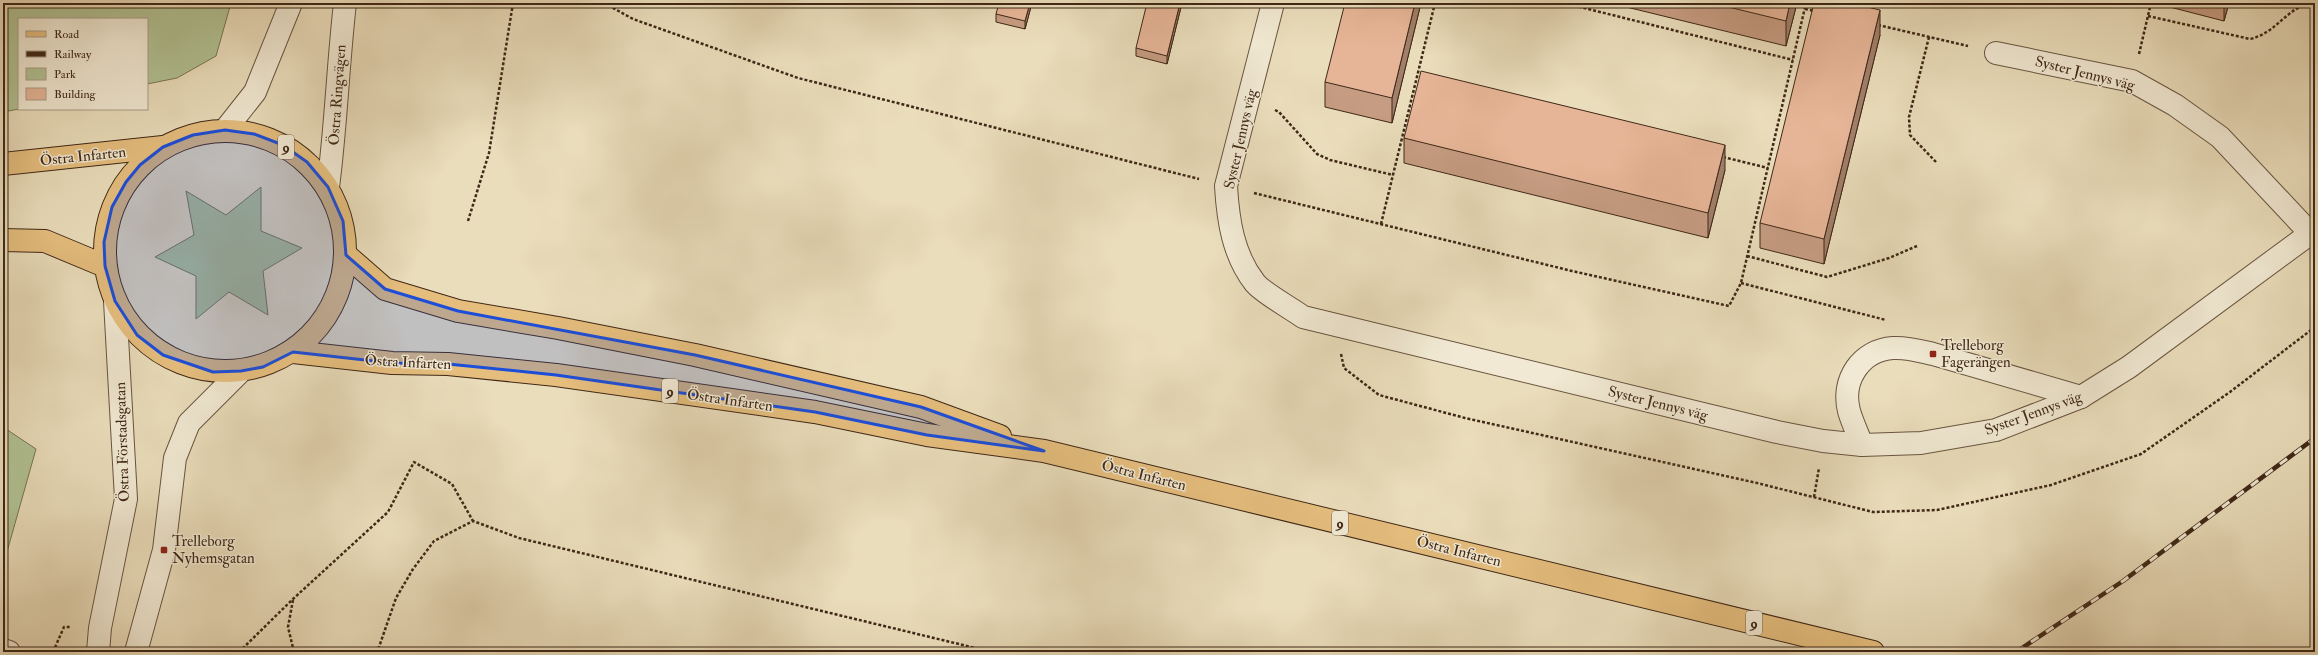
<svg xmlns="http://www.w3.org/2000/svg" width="2318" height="655" viewBox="0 0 2318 655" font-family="'IM FELL Double Pica',serif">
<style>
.green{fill:#b2c294;stroke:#787556}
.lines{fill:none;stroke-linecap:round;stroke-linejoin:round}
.minor-casing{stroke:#6a5540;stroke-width:24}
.major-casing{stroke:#3f2817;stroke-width:24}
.path{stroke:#3f2817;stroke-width:2.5;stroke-dasharray:3 2;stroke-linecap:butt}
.minor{stroke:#f1e9d3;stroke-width:22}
.major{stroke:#e5be7e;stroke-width:22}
.rail-casing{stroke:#3f2817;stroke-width:4.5}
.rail{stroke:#f1e9d3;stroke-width:3;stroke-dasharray:9;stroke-linecap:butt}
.wall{fill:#c69c82;stroke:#3f2817}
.shaded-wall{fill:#a17f6a;stroke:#3f2817}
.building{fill:#e6b597;stroke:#3f2817}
.marked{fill:#1d4ed8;fill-opacity:0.2;stroke:#1d4ed8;stroke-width:3;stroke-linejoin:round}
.poi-dot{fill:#8f2418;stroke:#f1e9d3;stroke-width:1.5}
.labels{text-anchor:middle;stroke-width:3;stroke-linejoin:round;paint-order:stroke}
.shield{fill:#f1e9d3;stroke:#74624f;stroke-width:1}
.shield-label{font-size:14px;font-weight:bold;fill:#3f2817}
.street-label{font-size:15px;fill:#3f2817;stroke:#f1e9d3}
.poi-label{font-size:15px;fill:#3f2817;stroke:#f1e9d3;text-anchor:start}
</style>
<rect width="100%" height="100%" fill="#eaddbb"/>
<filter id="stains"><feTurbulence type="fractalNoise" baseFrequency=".005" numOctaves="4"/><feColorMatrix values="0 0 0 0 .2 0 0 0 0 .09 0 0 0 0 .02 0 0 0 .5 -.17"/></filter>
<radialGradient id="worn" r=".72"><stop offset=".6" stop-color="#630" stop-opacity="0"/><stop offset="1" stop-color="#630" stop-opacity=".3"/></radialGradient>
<!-- green -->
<g class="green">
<path d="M3,3H231L216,56L177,78L147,84V19H19V109L3,112Z"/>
<path d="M261,187V231L302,248L263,271L268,315L229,292L196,319V276L155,257L194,235L186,191L226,215Z"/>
<path d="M3,427L36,449L3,566Z"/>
</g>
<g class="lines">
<!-- minor casing -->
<g class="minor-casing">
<g id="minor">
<path d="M1273,3L1226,186C1228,220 1233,255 1255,283C1263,293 1291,308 1303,317L1777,432L1823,441L1862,445L1921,443L1996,430L2081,397L2129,367L2315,230"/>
<path d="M1996,53L2132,81L2175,105L2220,137L2311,234"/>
<path d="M225,130L255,92L291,3"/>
<path d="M328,187C336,126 338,64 345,3"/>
<path d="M1862,445C1858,434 1852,422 1849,411C1841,380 1861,350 1893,348C1907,347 1920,351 1933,354L2081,397"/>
<path d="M3,650L9,652"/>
<path d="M98,652L100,628L126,499L115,301"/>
<path d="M136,652L164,550L175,458L189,423L241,371"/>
</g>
</g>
<!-- major casing -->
<g class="major-casing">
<g id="major">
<circle cx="225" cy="251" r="120"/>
<path d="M3,164L163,147"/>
<path d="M3,240L45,241L105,266"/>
<path d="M346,255L385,289L458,311L558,328L695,355L921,407L1000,436"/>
<path d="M293,352L392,363L448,364L556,375L815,412L927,435L1044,451L1873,652"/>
</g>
</g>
<!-- path -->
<g class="path">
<path d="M604,3L633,19L798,78L1199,179"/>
<path d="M1564,3L1793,60"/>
<path d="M1805,9L1814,11"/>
<path d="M2148,16L2250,39C2276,33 2284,11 2309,3"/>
<path d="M1878,25L1968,46"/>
<path d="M1929,37L1909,117L1910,135L1936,162"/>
<path d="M2139,54L2151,3"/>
<path d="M1275,110L1279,112L1317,154L1330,160L1393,175"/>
<path d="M1723,157L1768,168"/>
<path d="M1254,193L1572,271L1729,306L1741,283L1806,3"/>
<path d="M468,221L489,153L513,3"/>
<path d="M1381,224L1435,3"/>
<path d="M1747,256L1827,277L1889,258L1917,246"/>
<path d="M1741,283L1886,320"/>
<path d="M1341,354L1344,368L1379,395L1465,418L1757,483L1873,512L1937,510L2051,485L2141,454L2230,392L2315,327"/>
<path d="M1814,497L1819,468"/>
<path d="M293,600L288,627L294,652"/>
<path d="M53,652L64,627H71"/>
<path d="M239,652L293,599L388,512L414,462L452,484L473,521"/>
<path d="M374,652L379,647L396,598L413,569L434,541L473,521L519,538L992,652"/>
</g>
<!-- minor -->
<use href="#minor" class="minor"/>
<!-- major -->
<use href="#major" class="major"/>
<!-- rail casing -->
<g class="rail-casing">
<path id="rail" d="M2016,652L2123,581L2315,438"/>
</g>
<!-- rail -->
<use href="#rail" class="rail"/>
</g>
<!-- wall -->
<g class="wall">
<path d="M1032,3L1025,29L996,22V14Z"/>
<path d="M1182,3L1167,64L1136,56V48Z"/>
<path d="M1421,3L1392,123L1325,107V82Z"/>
<path d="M1610,3H1797L1786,46Z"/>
<path d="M2162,3H2229L2224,21L2162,5Z"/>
<path d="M1880,35L1824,264L1760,248V223Z"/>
<path d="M1404,138L1725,170L1708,238L1404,163Z"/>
</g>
<!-- shaded-wall -->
<g class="shaded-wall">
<path d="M1030,3H1032L1025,29V21Z"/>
<path d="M1180,3H1182L1167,64V56Z"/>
<path d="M1415,3H1421L1392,123V98Z"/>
<path d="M1790,3H1797L1786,46V21Z"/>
<path d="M2224,3H2229L2224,21Z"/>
<path d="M1880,10V35L1824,264V239Z"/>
<path d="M1725,145V170L1708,238V213Z"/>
</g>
<!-- building -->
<g class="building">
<path d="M999,3H1030L1025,21L996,14Z"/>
<path d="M1147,3H1180L1167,56L1136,48Z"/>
<path d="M1345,3H1415L1392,98L1325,82Z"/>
<path d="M1712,3H1790L1786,21Z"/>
<path d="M1814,3H1850L1880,10L1824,239L1760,223Z"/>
<path d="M1421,71L1725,145L1708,213L1404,138Z"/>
</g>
<!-- marked area -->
<path class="marked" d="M225,130L254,134L283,145L307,162L328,187L343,221L346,255L385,289L458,311L695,355L921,407L1044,451L927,435L815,412L556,375L448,364L392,363L293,352L263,367L241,371L213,372L163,355L137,335L115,301L105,266L104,242L112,207L126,182L140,165L163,147L193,135Z"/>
<!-- markers -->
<g class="poi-dot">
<rect x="1929" y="350" width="8" height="8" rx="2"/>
<rect x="160" y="546" width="8" height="8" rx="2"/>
</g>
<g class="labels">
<!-- shield labels -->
<g class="shield">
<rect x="278" y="135" width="16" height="24" rx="3"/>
<rect x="662" y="379" width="16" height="24" rx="3"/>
<rect x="1332" y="511" width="16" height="24" rx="3"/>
<rect x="1746" y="611" width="16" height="24" rx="3"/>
</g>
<g class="shield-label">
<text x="286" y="152">9</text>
<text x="670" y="396">9</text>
<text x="1340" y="528">9</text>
<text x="1754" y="628">9</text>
</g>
<!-- street labels -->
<g class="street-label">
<text transform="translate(2085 73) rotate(14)" y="5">Syster Jennys väg</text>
<text transform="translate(337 95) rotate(-86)" y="5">Östra Ringvägen</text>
<text transform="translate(1240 139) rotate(-77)" y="5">Syster Jennys väg</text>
<text transform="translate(83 156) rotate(-6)" y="5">Östra Infarten</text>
<text transform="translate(408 362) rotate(3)" y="5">Östra Infarten</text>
<text transform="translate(730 400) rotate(8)" y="5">Östra Infarten</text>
<text transform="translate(1658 403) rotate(14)" y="5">Syster Jennys väg</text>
<text transform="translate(2033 413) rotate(-20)" y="5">Syster Jennys väg</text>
<text transform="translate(122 442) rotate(-92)" y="5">Östra Förstadsgatan</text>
<text transform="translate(1144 475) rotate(14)" y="5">Östra Infarten</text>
<text transform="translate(1459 551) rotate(14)" y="5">Östra Infarten</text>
</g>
<!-- poi labels -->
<g class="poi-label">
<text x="1941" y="350">Trelleborg<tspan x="1941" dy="17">Fagerängen</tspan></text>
<text x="172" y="546">Trelleborg<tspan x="172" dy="17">Nyhemsgatan</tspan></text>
</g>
</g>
<!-- margin -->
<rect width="2318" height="655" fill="none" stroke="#eaddbb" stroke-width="16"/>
<rect x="4" y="4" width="2310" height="647" fill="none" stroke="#3f2817" stroke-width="2"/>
<rect x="8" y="8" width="2302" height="639" fill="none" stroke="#3f2817"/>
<!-- legend -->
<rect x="18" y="18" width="130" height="92" fill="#f1e9d3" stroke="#aa9c88"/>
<rect x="26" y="31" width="20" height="6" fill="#e5be7e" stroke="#aa9c88"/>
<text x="54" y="38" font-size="12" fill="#3f2817">Road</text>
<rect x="26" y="51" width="20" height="6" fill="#3f2817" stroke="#aa9c88"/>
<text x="54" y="58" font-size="12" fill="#3f2817">Railway</text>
<rect x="26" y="68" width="20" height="12" fill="#b2c294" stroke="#aa9c88"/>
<text x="54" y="78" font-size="12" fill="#3f2817">Park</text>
<rect x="26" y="88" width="20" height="12" fill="#e6b597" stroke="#aa9c88"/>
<text x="54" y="98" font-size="12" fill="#3f2817">Building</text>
<rect width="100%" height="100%" filter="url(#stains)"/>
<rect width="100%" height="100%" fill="url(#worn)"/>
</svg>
